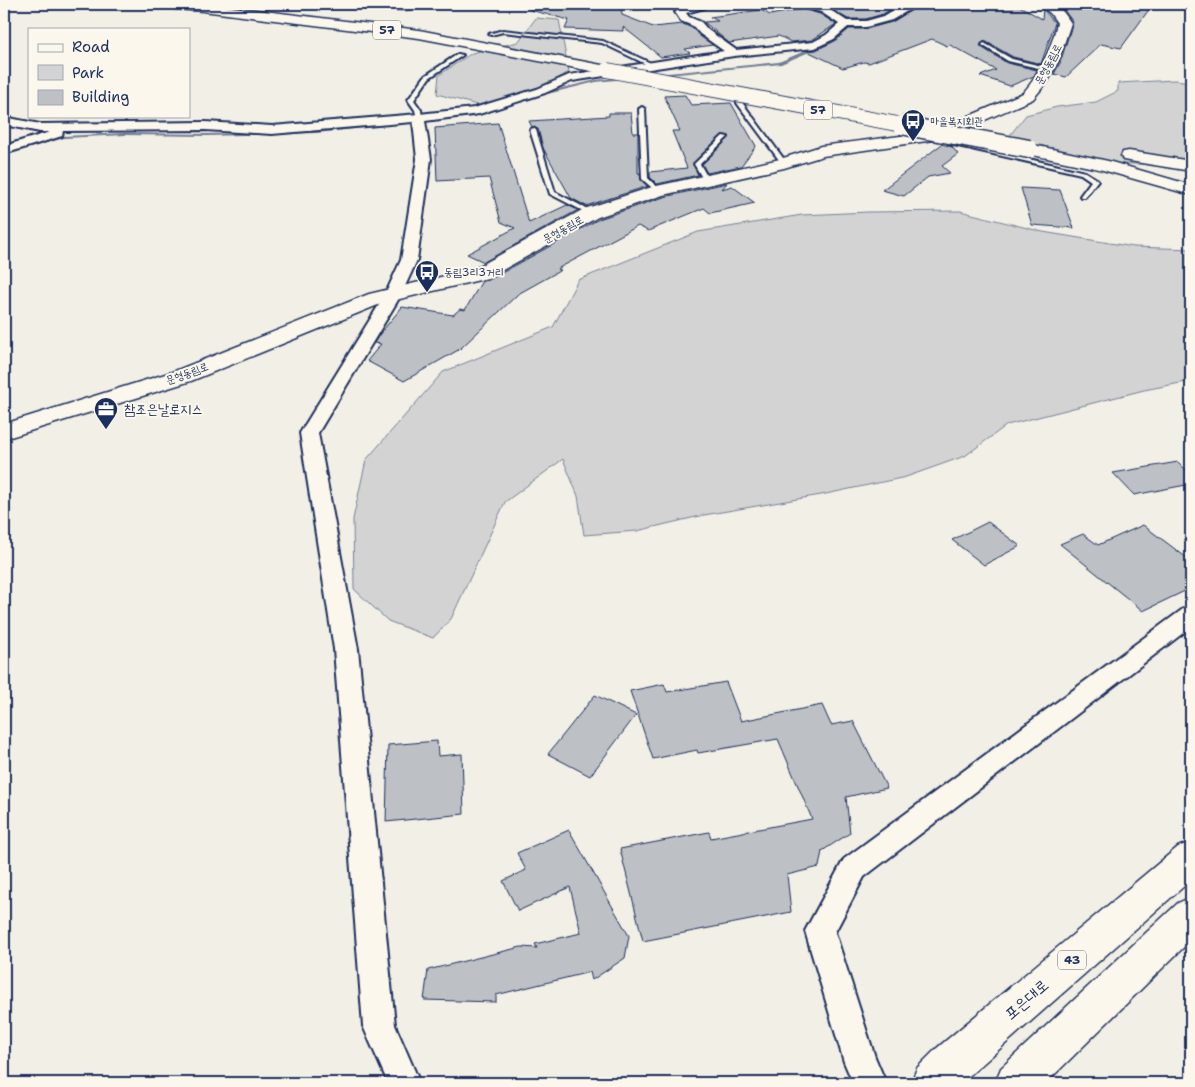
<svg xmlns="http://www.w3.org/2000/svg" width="1195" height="1087" viewBox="0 0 1195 1087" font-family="'Shantell Sans','Poor Story',sans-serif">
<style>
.green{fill:#d2d3d2;stroke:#768198}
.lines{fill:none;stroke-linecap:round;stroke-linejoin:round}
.stream{fill:#707b93;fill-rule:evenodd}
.building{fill:#bdc0c4;stroke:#1b2f5e}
.lane-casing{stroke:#1b2f5e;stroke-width:4}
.street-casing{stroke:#1b2f5e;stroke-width:4}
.secondary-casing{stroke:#1b2f5e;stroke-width:3}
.highway-casing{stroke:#1b2f5e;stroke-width:3}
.lane{fill:#fbf7ec;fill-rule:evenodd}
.street{fill:#fbf7ec;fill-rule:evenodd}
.secondary{fill:#fbf7ec;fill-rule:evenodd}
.highway{fill:#fbf7ec;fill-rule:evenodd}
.highway-bridge-far1-casing{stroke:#1b2f5e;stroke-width:16;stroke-linecap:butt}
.highway-bridge-casing{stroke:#1b2f5e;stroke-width:21;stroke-linecap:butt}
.highway-bridge-far1{stroke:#fbf7ec;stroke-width:14}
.highway-bridge{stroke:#fbf7ec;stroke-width:18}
.labels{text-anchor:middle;stroke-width:4;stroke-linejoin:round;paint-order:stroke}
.far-street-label{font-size:11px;fill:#1b2f5e;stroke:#fbf7ec}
.far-poi-label{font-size:11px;fill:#1b2f5e;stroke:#fbf7ec;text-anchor:start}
.shield{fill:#fbf7ec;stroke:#5e6b89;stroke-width:1}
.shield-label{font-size:12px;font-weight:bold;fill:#1b2f5e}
.poi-label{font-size:14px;fill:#1b2f5e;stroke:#fbf7ec;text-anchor:start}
.near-street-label{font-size:16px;fill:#1b2f5e;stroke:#fbf7ec}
</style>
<rect width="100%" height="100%" fill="#f2efe6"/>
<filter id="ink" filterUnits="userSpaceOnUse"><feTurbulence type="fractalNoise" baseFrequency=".02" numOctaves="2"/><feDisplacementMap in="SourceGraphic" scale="10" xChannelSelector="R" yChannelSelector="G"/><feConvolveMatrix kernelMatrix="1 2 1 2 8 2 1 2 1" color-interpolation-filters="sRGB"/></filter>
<g filter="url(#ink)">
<!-- green -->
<g class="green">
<path d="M300,4H443L406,11L343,9Z"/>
<path d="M536,18L559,20L569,72L541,88L484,107L437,94L439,75L472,53L518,42Z"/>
<path d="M1175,80L1191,82V164H1113L1006,140L1026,115L1057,107L1096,102L1118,91V83Z"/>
<path d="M960,211L1043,232L1134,247L1191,249V381L1144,390L1007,425L965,456L906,477L821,495L704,515L637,531L584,535L578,496L563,459L505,502L451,619L433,638L388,621L354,589L353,519L366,460L443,372L553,327L578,280L698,232L802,215L868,212Z"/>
</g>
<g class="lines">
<!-- stream -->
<g class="stream">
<path d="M870,14L873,15L835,41L781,64L658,76L656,75L658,74L779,62L833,39Z"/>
<path d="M624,77L626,78L625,79L596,82L531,98L474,117L421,122L419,121L421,120L473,115L529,96L596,80Z"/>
<path d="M410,121L412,122V123L316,133L207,136L125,135L64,138L4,155V153L64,136L125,133L207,134L316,131Z"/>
</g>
</g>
<!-- building -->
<g class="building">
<path d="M531,4H621L622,15L653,27L683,24L692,28L713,45L685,49L690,53L661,57L623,27V31L565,29L569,20L530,10Z"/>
<path d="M827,4H900L883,14L866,19H848L822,5Z"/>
<path d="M921,4H956L966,9L1018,5L1042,19L1043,9L1055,23L1041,64L1013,57L985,41L981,44V47L1007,63L1037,70L1034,76L1010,86L980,76L996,70L950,45L947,46L932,39L869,63L864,62L843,68L807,51L816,50L835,41L849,29H866L892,22Z"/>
<path d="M1055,4H1153L1121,48L1101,44L1066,77L1054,74L1060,63L1073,22L1063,9Z"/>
<path d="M802,9L820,14L836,24L812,40L791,42L779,36L729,43L704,22L718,21L710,17L761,10L770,15Z"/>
<path d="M685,95L691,105L731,103L756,146L741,166L707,173L702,164L730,137L722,135L693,163L698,175L657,184L650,177V172L687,168L672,131H680L664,96Z"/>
<path d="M609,113H631L633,133H638V173H640L641,180L648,186L586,206L571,198L543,148L538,129L532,127L529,121L609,116Z"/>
<path d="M498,123L529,223L567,205L578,210L484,262L467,254L515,228L501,222L489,178L437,181L435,128Z"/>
<path d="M942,144L952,147L958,154L942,166L950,173L928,177L904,196L882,190Z"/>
<path d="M727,183L722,189L732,186L755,203L710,213L704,208L648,231L638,226L557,269L561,270L518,294L460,349L404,381L367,361L381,344L374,343L379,335L402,307L453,315L460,309L465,310L482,281L489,280L599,219L664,197Z"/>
<path d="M1021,188L1060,190L1074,228L1032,225Z"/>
<path d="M1178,462L1191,475V484L1134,495L1113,473Z"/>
<path d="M988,522L1020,546L984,565L952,540Z"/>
<path d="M1143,525L1191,561V588L1143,611L1060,544L1083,534L1098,545Z"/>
<path d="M726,682L741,721L822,705L831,725L853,721L887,788L846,797L850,833L822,851L819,867L787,875L791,912L643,941L620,849L709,832L711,838L812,819L778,739L698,753L697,750L653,759L630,691L664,684L667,692Z"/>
<path d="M595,695L636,715L590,776L548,754Z"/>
<path d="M437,741L438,756L462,754L464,814L386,822L388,745Z"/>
<path d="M569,830L629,936L625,958L592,980L590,972L496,995V1002L424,1000L428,970L521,947L537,948L535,944L581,933L570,887L518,911L503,881L526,870L517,853Z"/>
</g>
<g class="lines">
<!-- lane casing -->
<g class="lane-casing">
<g id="lane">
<path d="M503,30L603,41L655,65L650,66L602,43L503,32L491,35L489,34Z"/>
<path d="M984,43L1012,59L1050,68L1047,70L1008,61L982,45Z"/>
<path d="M458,54L463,55L429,78L414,100L421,110L422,118L417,119L415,110L408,100L425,76Z"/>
<path d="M737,101H741L786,162V164H782L737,103Z"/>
<path d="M642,107L645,109L648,178L661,191L658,193L642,179L639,109Z"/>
<path d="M533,128L536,130L555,192L593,212V214H589L550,194L530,130Z"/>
<path d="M723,136L728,137L700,164L709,180L704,181L694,164Z"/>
<path d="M951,141L1085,172L1098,180L1085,197H1081L1080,196L1091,181L1081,174L949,144L948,143Z"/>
</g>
</g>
<!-- street casing -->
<g class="street-casing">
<g id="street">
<path d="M697,4H707L704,8L686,13L689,17L701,22L708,30L736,50L813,42L826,35L839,24L821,12L799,6L797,4H812L827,8L847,21H866L884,16L903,4H919L892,20L866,27H848L834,39L815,48L734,56L572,81L545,93L479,114L425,121L431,159L417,260L401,295L318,433L358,649L395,1025L420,1083H388L363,1026L334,649L300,433L385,295L401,260L417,159L413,122L272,134L205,130L63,131L62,136L4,154V146L50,132H40L4,125V117L40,124L205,122L272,126L419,114L474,108L537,89L569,75L724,51L700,34L693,26L681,21L675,12Z"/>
<path d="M1191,607V627L864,877L835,932L875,1057L886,1083H853L844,1062L805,931L844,859L1183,609Z"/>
</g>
</g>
<!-- secondary casing -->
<g class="secondary-casing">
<path id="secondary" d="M1039,4C1059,4 1060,7 1071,23L1058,62L1048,81L1033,99L941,139L823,156L784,168L663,195L598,217L488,278L383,303L191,381L4,439V424L175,371L369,294L474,269L584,209L652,187L780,159L821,146L932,132L1023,93C1041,73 1051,49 1057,23L1050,13Z"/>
</g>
<!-- highway casing -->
<g class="highway-casing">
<g id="highway">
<path d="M158,4H208L419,30L607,66L612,67L614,70L612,73L607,74L419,38L203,11L164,8L160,7Z"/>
<path d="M1029,144L1108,161L1191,185V195L1099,169L1023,153L1021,149L1023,145Z"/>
<path d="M1129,151L1191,161V171L1123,160L1121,156L1123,152Z"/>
<path d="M1191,842V880L961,1083H911L917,1068L937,1048L1178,847Z"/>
<path d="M1191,897V940L1046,1083H995L1001,1068L1178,903Z"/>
</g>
</g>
<!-- lane -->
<use href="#lane" class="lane"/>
<!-- street -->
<use href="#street" class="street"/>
<!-- secondary -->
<use href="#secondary" class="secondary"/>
<!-- highway -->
<use href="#highway" class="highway"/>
<!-- highway-bridge-far1 casing -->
<g class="highway-bridge-far1-casing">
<path id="highway-bridge-far1" d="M607,70L908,126"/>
</g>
<!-- highway-bridge casing -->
<g class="highway-bridge-casing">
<path id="highway-bridge" d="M901,125L1029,149"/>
</g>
<!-- highway-bridge-far1 -->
<use href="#highway-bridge-far1" class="highway-bridge-far1"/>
<!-- highway-bridge -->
<use href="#highway-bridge" class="highway-bridge"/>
</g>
</g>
<!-- icons -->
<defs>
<g id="bus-pin" transform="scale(1.25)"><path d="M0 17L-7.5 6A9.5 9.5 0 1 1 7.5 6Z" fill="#1b2f5e" stroke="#fbf7ec"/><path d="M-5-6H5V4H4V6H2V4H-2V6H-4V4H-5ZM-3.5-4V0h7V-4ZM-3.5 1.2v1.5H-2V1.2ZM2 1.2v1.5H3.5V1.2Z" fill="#fff"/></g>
<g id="office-pin" transform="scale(1.25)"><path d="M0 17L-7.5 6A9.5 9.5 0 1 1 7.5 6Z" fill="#1b2f5e" stroke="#fbf7ec"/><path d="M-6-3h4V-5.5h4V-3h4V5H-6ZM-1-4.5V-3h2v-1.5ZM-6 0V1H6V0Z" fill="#fff"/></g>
</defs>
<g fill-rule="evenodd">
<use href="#bus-pin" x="913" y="121"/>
<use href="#bus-pin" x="427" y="272"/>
<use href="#office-pin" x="106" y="409"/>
</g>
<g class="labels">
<!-- far-street labels -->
<g class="far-street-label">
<text transform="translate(1048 64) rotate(-62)" y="4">문형동림로</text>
<text transform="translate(563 229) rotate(-29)" y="4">문형동림로</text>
<text transform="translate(187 373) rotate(-20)" y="4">문형동림로</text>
</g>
<!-- far-poi labels -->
<g class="far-poi-label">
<text x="930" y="125">마을복지회관</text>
<text x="444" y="276">동림3리3거리</text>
</g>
<!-- shield labels -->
<g class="shield">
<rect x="373" y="20.5" width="28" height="19" rx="4"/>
<rect x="804" y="100.5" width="28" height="19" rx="4"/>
<rect x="1058" y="950.5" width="28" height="19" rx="4"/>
</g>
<g class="shield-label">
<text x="387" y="34">57</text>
<text x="818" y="114">57</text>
<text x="1072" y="964">43</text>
</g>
<!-- poi labels -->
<g class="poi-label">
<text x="124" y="414">참조은날로지스</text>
</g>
<!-- near-street labels -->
<g class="near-street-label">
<text transform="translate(1026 999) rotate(-41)" y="6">포은대로</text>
</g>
</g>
<!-- margin -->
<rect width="1195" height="1087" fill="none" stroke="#fbf7ec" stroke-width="20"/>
<rect x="10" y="10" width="1175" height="1067" fill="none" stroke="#1b2f5e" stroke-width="2" filter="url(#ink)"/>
<!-- legend -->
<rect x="28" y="28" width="162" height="90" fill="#fbf7ec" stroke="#a1a7b3"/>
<rect x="38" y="44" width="25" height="8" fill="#fbf7ec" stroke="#a1a7b3"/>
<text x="72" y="52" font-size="15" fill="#1b2f5e">Road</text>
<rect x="38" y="65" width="25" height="15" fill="#d2d3d2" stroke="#a1a7b3"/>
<text x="72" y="78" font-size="15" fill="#1b2f5e">Park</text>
<rect x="38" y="90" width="25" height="15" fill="#bdc0c4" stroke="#a1a7b3"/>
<text x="72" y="102" font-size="15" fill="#1b2f5e">Building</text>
</svg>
